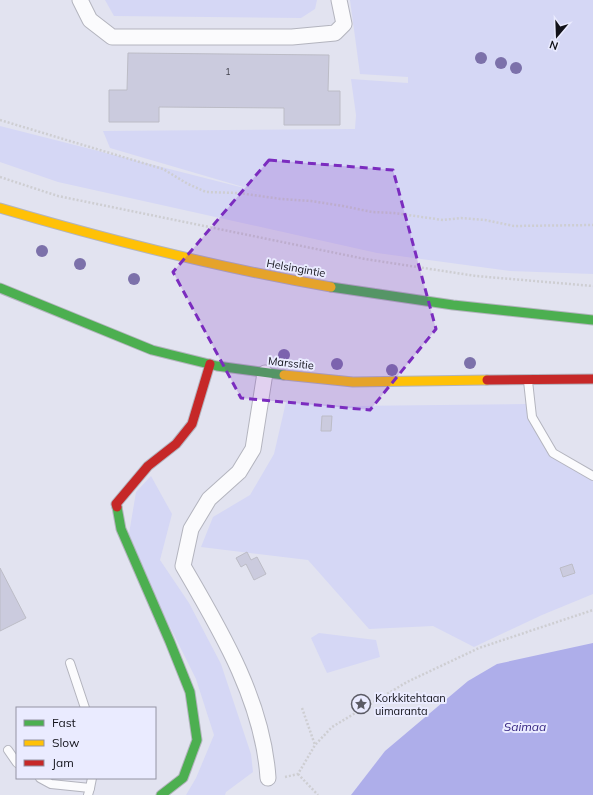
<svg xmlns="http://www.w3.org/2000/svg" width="593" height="795" viewBox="0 0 593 795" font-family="Mulish,sans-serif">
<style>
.green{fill:#d5d7f5}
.water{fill:#aeaeea}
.building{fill:#cbcbde;stroke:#bcbcc6}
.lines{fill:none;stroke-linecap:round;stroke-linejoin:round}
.lane-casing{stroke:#b3b4be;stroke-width:10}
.street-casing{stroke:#b3b4be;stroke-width:17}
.fast-casing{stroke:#b3b4be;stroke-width:11}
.slow-casing{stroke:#b3b4be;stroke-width:11}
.jam-casing{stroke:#b3b4be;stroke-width:11}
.path{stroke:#ceced2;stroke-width:2.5;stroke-dasharray:2 2;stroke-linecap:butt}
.lane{stroke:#fbfbfd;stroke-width:8}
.street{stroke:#fbfbfd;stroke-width:15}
.fast{stroke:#4caf50;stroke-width:9}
.slow{stroke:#ffc107;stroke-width:9}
.jam{stroke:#c62828;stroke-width:9}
.tree{fill:#7c71aa}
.marked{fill:#7b2cbf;fill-opacity:0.2;stroke:#7b2cbf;stroke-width:3;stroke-dasharray:8 5;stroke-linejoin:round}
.labels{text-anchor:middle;stroke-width:4;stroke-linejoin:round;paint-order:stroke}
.number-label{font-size:9px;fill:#42424d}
.street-label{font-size:11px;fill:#12121a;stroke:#eaebff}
.poi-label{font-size:11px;fill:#12121a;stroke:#eaebff;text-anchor:start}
.water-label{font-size:12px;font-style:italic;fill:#342481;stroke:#eaebff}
</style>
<rect width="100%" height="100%" fill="#e2e3f0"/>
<!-- green -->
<g class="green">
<path d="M105,0H317L315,9L301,18L114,16Z"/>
<path d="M350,0H593V274L510,271L377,253L58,182L0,162V126L260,192L110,148L103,131L355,129L356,115L351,79L408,83V77L360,74Z"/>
<path d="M286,402L349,406L527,404L552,455L593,478V594L542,615L474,647L433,626L369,629L308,560L201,547L213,517L250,495L274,454Z"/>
<path d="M151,476L172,514L160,560L189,603L221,664L251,754L253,772L226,792L225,795H186L196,778L214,735L196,679L150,587L129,534L136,492Z"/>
<path d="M319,633L376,640L380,657L327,673L311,638Z"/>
</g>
<!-- water -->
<path class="water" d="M593,643V795H351L385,751L468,681L497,664Z"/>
<!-- building -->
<g class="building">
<path d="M128,53L329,55L328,91H340V125H284V108L159,107V122H109V90H127Z"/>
<path d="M322,416H332L331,431H321Z"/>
<path d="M247,552L251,560L257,557L266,574L254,580L246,564L241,567L236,558Z"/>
<path d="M572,564L575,573L563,577L560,568Z"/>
<path d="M0,568L26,618L0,631Z"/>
</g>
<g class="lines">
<!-- lane casing -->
<g class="lane-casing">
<g id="lane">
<path d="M528,381L532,417L553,453L593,476"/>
<path d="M70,663L85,708"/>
<path d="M8,750L17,763"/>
<path d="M40,778L51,784L90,788"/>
<path d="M88,795L90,788L92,778"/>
</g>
</g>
<!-- street casing -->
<g class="street-casing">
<g id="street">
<path d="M80,0L90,20L112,37H292L335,33L344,24L339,0"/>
<path d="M265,373L253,449L239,472L209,499L191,529L183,566C221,631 263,701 268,778"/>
</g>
</g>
<!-- fast casing -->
<g class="fast-casing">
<g id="fast">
<path d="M331,287L453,305L593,320"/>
<path d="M0,288L152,350L217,366L284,375"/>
<path d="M117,507L121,529L170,642L190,692L197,740L183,778L161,795"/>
</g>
</g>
<!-- slow casing -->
<g class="slow-casing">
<g id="slow">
<path d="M0,208C109,240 219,268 331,287"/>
<path d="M284,375L353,382L487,380"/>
</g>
</g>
<!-- jam casing -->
<g class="jam-casing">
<g id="jam">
<path d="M487,380L593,379"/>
<path d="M117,507L116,504L148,466L176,444L192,424L210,364"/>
</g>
</g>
<!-- path -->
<g class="path">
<path d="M0,120L163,169L188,184L206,192L239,193L281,199L311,201L343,206L372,212L394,213L443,220L461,218L485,220L514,226L593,225"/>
<path d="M0,177L58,196L365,259L476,276L593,286"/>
<path d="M302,708L315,745"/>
<path d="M298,774L318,795"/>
<path d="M285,777L298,774L315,745L332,727L407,682L479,648L593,610"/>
</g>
<!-- lane -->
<use href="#lane" class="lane"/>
<!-- street -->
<use href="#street" class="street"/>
<!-- fast -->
<use href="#fast" class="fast"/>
<!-- slow -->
<use href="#slow" class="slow"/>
<!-- jam -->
<use href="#jam" class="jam"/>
</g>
<!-- trees -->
<g class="tree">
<circle cx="481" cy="58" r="6"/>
<circle cx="501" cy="63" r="6"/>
<circle cx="516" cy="68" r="6"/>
<circle cx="42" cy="251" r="6"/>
<circle cx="80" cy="264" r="6"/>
<circle cx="134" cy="279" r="6"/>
<circle cx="284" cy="355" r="6"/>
<circle cx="470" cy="363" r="6"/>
<circle cx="337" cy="364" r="6"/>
<circle cx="392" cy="370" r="6"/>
</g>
<!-- marked area -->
<path class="marked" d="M269,160L393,170L436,329L370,410L241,398L173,272Z"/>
<!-- icons -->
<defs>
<g id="sight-ring" transform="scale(1)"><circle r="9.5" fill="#eaebff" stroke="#5b5b65" stroke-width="1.5"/><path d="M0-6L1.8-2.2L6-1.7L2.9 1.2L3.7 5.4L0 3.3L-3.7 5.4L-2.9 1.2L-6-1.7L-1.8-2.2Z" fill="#5b5b65"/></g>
</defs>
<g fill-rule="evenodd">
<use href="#sight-ring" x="361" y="704"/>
</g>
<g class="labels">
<!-- number labels -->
<g class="number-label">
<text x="228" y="75">1</text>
</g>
<!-- street labels -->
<g class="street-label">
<text transform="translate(296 268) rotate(10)" y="4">Helsingintie</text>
<text transform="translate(291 363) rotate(6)" y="4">Marssitie</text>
</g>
<!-- poi labels -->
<g class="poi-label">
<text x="375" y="702">Korkkitehtaan<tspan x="375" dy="13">uimaranta</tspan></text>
</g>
<!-- water labels -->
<g class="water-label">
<text x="525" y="731">Saimaa</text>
</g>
</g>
<!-- legend -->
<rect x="16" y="707" width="140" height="72" fill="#eaebff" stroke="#9494a3"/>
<rect x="24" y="720" width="20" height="6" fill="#4caf50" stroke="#9494a3"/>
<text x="52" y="727" font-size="12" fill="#12121a">Fast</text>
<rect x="24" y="740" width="20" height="6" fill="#ffc107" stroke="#9494a3"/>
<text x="52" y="747" font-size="12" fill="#12121a">Slow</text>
<rect x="24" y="760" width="20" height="6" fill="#c62828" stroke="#9494a3"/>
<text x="52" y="767" font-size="12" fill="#12121a">Jam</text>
<!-- north arrow -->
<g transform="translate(557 36) rotate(199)" stroke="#eaebff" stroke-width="3" paint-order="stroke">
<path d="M0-3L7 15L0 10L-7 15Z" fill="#12121a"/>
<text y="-6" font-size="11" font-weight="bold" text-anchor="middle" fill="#12121a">N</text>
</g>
</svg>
